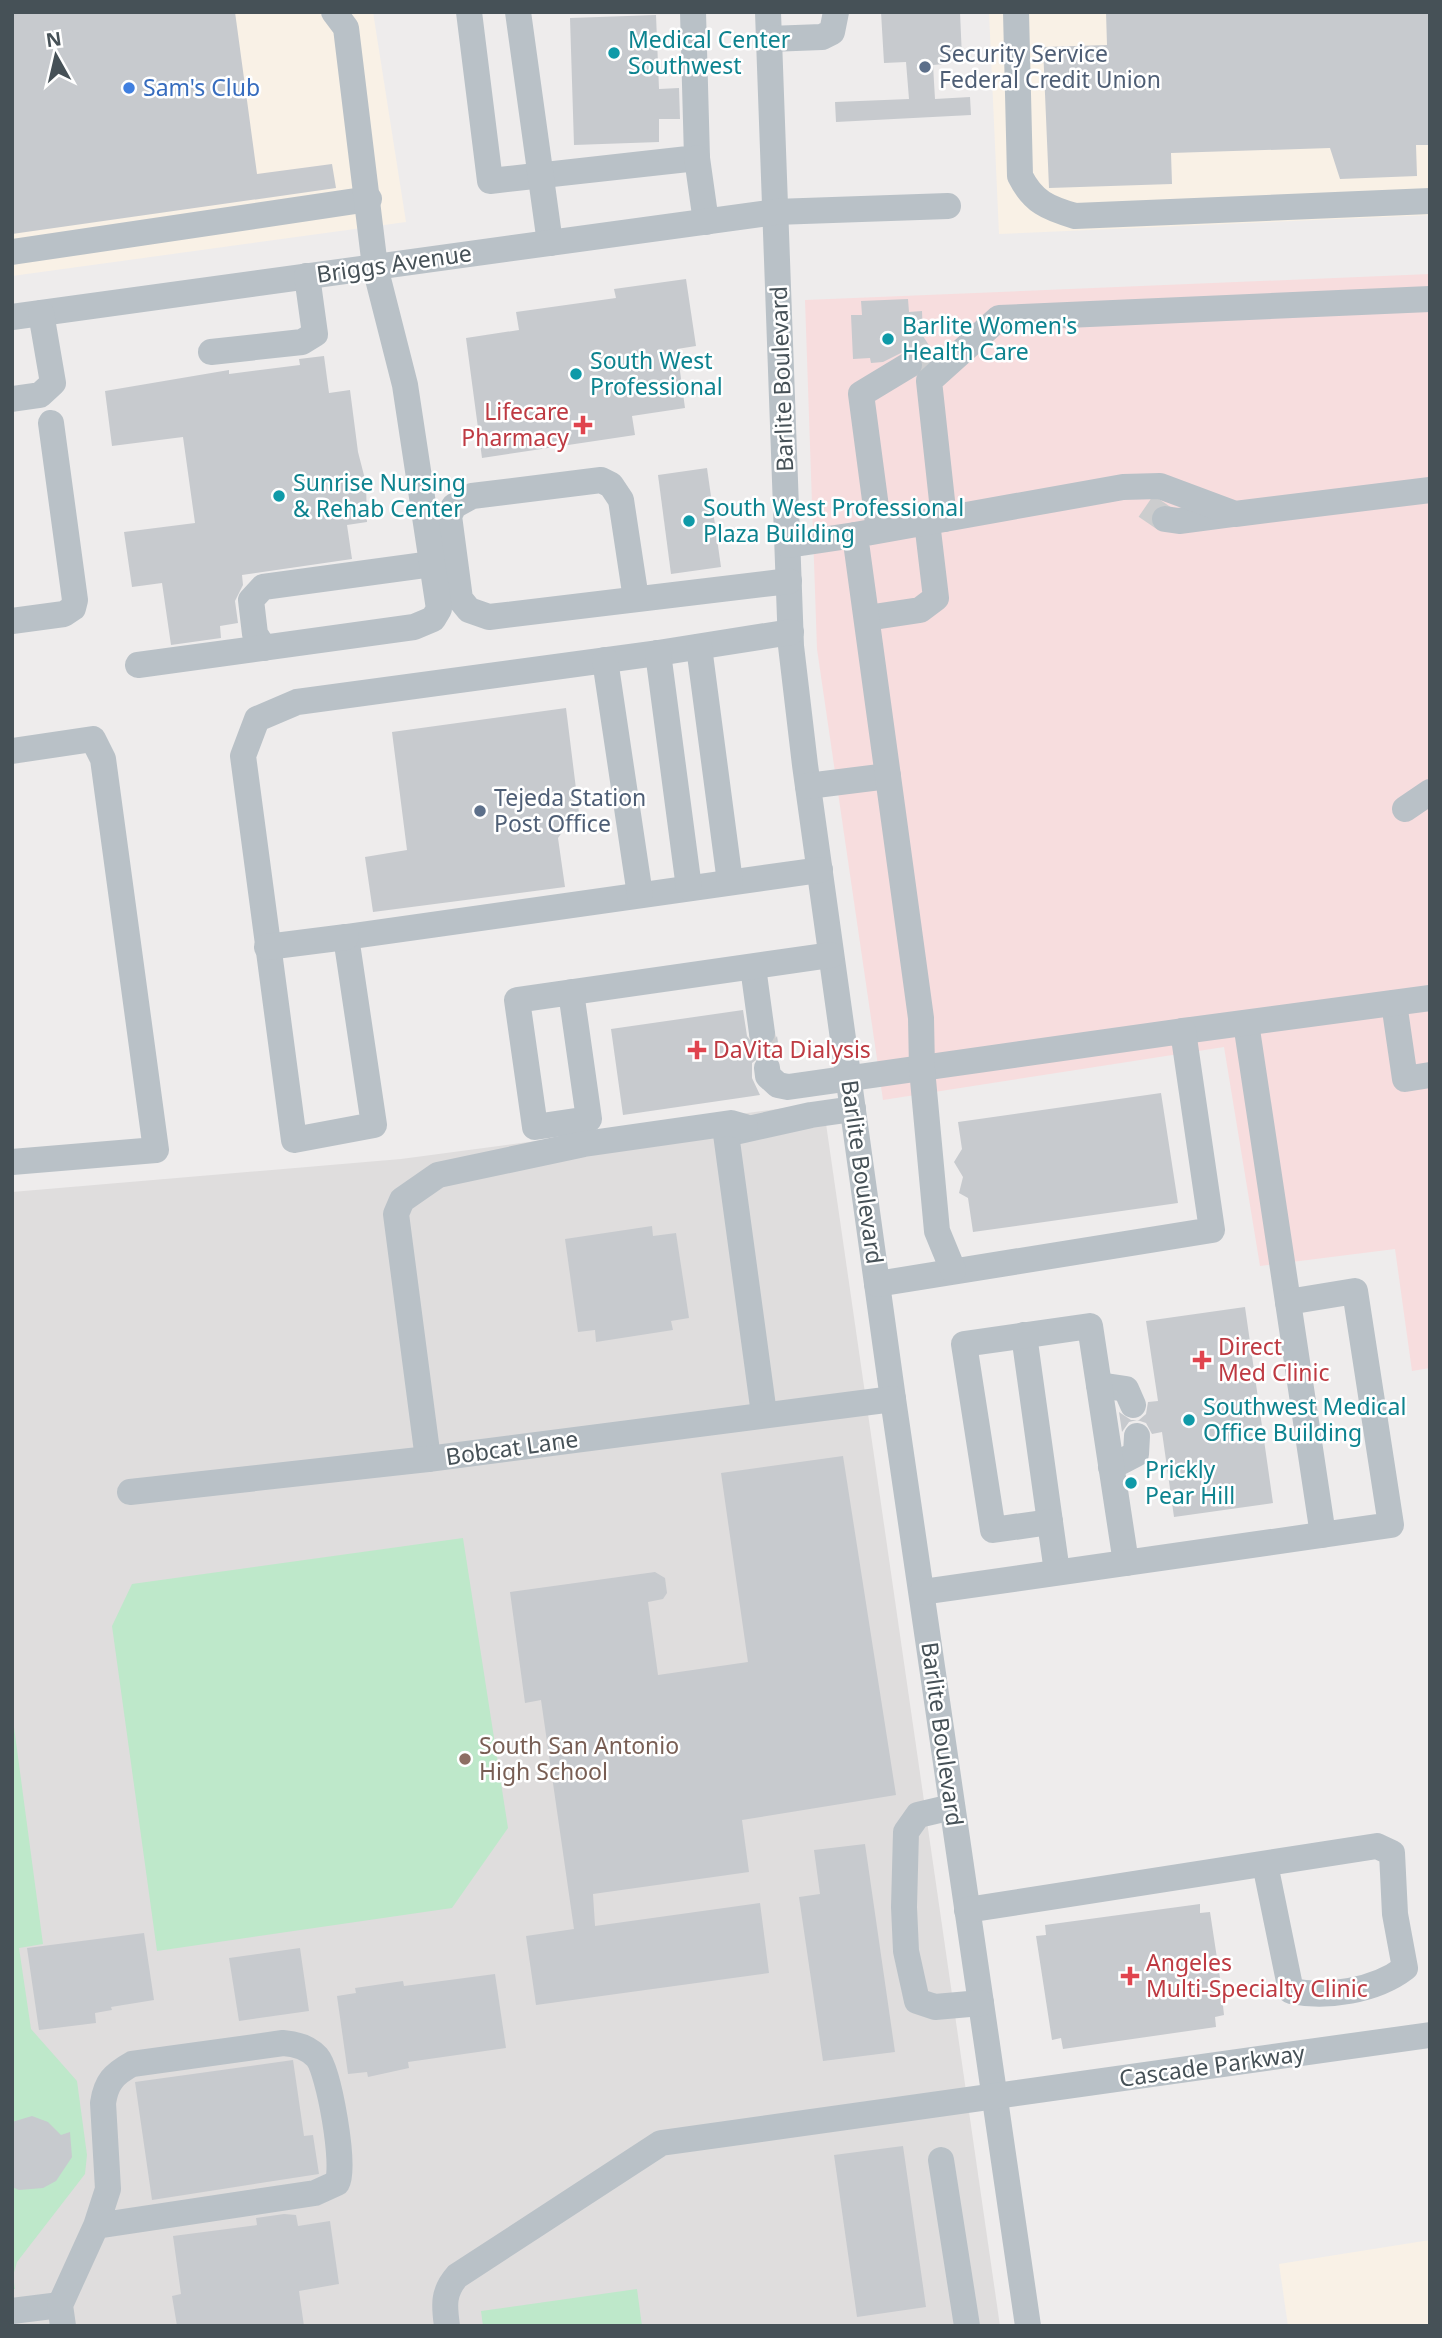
<svg xmlns="http://www.w3.org/2000/svg" width="1442" height="2338" viewBox="0 0 1442 2338" font-family="'Noto Sans',sans-serif">
<style>
.commercial{fill:#f9f1e6}
.education{fill:#dfdddd}
.medical{fill:#f7ddde}
.green{fill:#bee8ca}
.building{fill:#c7cace}
.lines{fill:none;stroke-linecap:round;stroke-linejoin:round}
.minor-tunnel{stroke:#cccdce;stroke-width:26;stroke-dasharray:26 13;stroke-linecap:butt}
.minor{stroke:#b9c1c7;stroke-width:26}
.culture-dot{fill:#0f9aa8;stroke:#fff;stroke-width:2.5}
.service-dot{fill:#5c6f8a;stroke:#fff;stroke-width:2.5}
.shop-dot{fill:#3f7fe0;stroke:#fff;stroke-width:2.5}
.health-dot{fill:#e0444e;stroke:#fff;stroke-width:2.5}
.education-dot{fill:#8d6e63;stroke:#fff;stroke-width:2.5}
.labels{text-anchor:middle;stroke-width:5;stroke-linejoin:round;paint-order:stroke}
.culture-label{font-size:23px;fill:#0d838f;stroke:#fff;text-anchor:start}
.service-label{font-size:23px;fill:#4e5e75;stroke:#fff;text-anchor:start}
.shop-label{font-size:23px;fill:#366cbe;stroke:#fff;text-anchor:start}
.street-label{font-size:23px;fill:#465157;stroke:#fff}
.health-label{font-size:23px;fill:#be3a42;stroke:#fff;text-anchor:start}
.education-label{font-size:23px;fill:#785e54;stroke:#fff;text-anchor:start}
</style>
<rect width="100%" height="100%" fill="#eeecec"/>
<!-- commercial -->
<g class="commercial">
<path d="M12,12H373L406,222L12,276Z"/>
<path d="M989,12H1430V215L999,234Z"/>
<path d="M1430,2240V2326H1288L1279,2264Z"/>
</g>
<!-- education -->
<path class="education" d="M823,1103L1000,2326H12V1192L401,1159Z"/>
<!-- medical -->
<path class="medical" d="M1430,274V1368L1412,1371L1395,1249L1260,1266L1224,1047L883,1100L817,649L805,300Z"/>
<!-- green -->
<g class="green">
<path d="M463,1538L508,1828L452,1908L157,1951L112,1626L132,1584Z"/>
<path d="M12,1712L43,1944L19,1948L31,2029L77,2081L87,2155L85,2174L17,2262L13,2276L15,2289H12Z"/>
<path d="M637,2289L642,2326H483L481,2311Z"/>
</g>
<!-- building -->
<g class="building">
<path d="M12,12H235L257,174L332,164L336,188L12,234Z"/>
<path d="M881,12H960L962,58L944,59V64L933,65L935,99L970,97L971,115L836,122L835,102L909,99L906,62L884,63Z"/>
<path d="M1106,12H1430V145H1416L1417,176L1340,179L1330,148L1171,153L1172,184L1049,188L1043,47L1107,45Z"/>
<path d="M656,15L659,89L679,88L680,119H659V142L574,145L570,18Z"/>
<path d="M686,279L696,346L677,349L685,408L632,416L635,435L482,458L466,338L519,330L516,312L616,298L614,289Z"/>
<path d="M908,299L909,312L922,311L923,336L935,355L925,364L917,352L909,349L883,362L871,363L870,358L853,359L851,315H862L861,301Z"/>
<path d="M324,356L329,393L350,390L358,452L366,483L367,522L347,525L352,559L242,575L243,585L235,601L238,623L220,626L221,638L171,645L162,583L132,587L124,532L195,523L183,437L112,446L105,391L229,370V374L300,365L299,359Z"/>
<path d="M707,468L721,567L671,574L658,475Z"/>
<path d="M566,708L579,813L574,815L558,838L565,887L373,912L365,857L407,850L392,732Z"/>
<path d="M743,1010L747,1036L755,1047L771,1046L777,1036L781,1061L774,1054L766,1052L752,1063V1078L760,1095L623,1115L611,1029Z"/>
<path d="M1161,1093L1178,1203L973,1232L968,1198L959,1193L963,1177L954,1162L962,1149L958,1122Z"/>
<path d="M652,1226L653,1236L676,1233L689,1318L671,1321L673,1330L596,1342L595,1330L578,1332L565,1239Z"/>
<path d="M1245,1307L1273,1503L1174,1517L1162,1432L1152,1434L1146,1423L1137,1420L1129,1422L1122,1432L1119,1412L1131,1420H1139L1146,1414L1148,1402L1158,1401L1146,1321Z"/>
<path d="M843,1456L896,1795L742,1820L749,1872L593,1894L595,1926L760,1903L769,1973L536,2005L526,1936L574,1929L541,1700L525,1703L510,1592L655,1572L665,1578L667,1593L663,1599L648,1602L658,1675L748,1662L721,1473Z"/>
<path d="M865,1844L895,2052L823,2061L799,1897L820,1894L814,1850Z"/>
<path d="M1200,1904V1913L1210,1912L1220,1978L1224,2015L1215,2017L1216,2027L1063,2049L1061,2038L1052,2040L1036,1936L1046,1935L1045,1925Z"/>
<path d="M144,1933L154,2000L111,2007L112,2010L95,2013L96,2023L39,2030L27,1948Z"/>
<path d="M300,1948L309,2011L239,2021L229,1958Z"/>
<path d="M495,1974L506,2048L408,2062L409,2068L368,2077L367,2072L348,2074L337,1996L356,1993L355,1988L403,1981L404,1986Z"/>
<path d="M293,2060L304,2136L313,2135L319,2174L152,2200L135,2082Z"/>
<path d="M32,2116L48,2122L61,2135L70,2132L72,2157L56,2181L43,2188L19,2190L12,2187V2122Z"/>
<path d="M903,2146L926,2307L857,2317L834,2155Z"/>
<path d="M284,2214L296,2215L298,2226L330,2221L339,2284L299,2291L304,2326H177L172,2296L181,2294L173,2236L257,2225L256,2218Z"/>
</g>
<g class="lines">
<!-- minor-tunnel -->
<g class="minor-tunnel">
<path d="M909,365L933,351"/>
<path d="M1146,506L1165,519"/>
<path d="M762,1033L767,1068"/>
</g>
<!-- minor -->
<g class="minor">
<path d="M469,12L490,181L697,158L693,12"/>
<path d="M518,12L550,243"/>
<path d="M768,12L791,646L805,765L893,1399L1028,2326"/>
<path d="M1016,12L1020,176C1033,202 1048,208 1075,216L1430,201"/>
<path d="M769,39L822,37L832,32L836,12"/>
<path d="M697,158L706,222"/>
<path d="M12,252L369,199"/>
<path d="M12,317L775,212L948,206"/>
<path d="M211,352L302,342L315,334L307,276"/>
<path d="M12,399L40,395L53,383L41,313"/>
<path d="M944,519L929,381L999,318L1430,299"/>
<path d="M1165,519L1179,521L1232,514"/>
<path d="M879,530L861,394L909,365"/>
<path d="M788,545L855,535"/>
<path d="M636,599L621,500L611,485L601,480L472,496L454,506L449,516L460,599L469,610L489,617L789,581"/>
<path d="M867,618L920,610L936,598L927,522"/>
<path d="M12,621L64,614L73,608L75,600L51,423"/>
<path d="M791,632L658,653L297,702L257,719L243,756L294,1140L374,1125L346,937L820,870"/>
<path d="M699,647L730,882"/>
<path d="M264,648L255,634L251,600L263,587L432,564"/>
<path d="M658,653L689,888"/>
<path d="M605,660L640,895"/>
<path d="M138,665L414,627L433,619L439,609L405,385L375,267L346,28L334,12"/>
<path d="M12,751L93,739L103,759L156,1150L12,1162"/>
<path d="M808,786L888,776"/>
<path d="M1405,809L1430,792"/>
<path d="M267,947L346,937"/>
<path d="M753,967L762,1033"/>
<path d="M571,992L589,1119L535,1127L517,1000L831,955"/>
<path d="M1394,1003L1405,1079L1430,1075"/>
<path d="M1246,1023L1288,1302"/>
<path d="M1183,1031L1430,998"/>
<path d="M767,1068L768,1076L778,1085L788,1087L1183,1031L1212,1230L877,1284"/>
<path d="M730,1133L811,1115L853,1109"/>
<path d="M726,1134L764,1414"/>
<path d="M953,1270L937,1231L922,1069L921,1018L855,535L1123,487L1160,486L1235,514L1430,490"/>
<path d="M1024,1335L1050,1522"/>
<path d="M1099,1385L1126,1389L1133,1405"/>
<path d="M428,1459L396,1214L402,1200L438,1175L584,1144L731,1123L745,1127"/>
<path d="M1111,1467L1136,1454L1137,1436"/>
<path d="M130,1492L428,1459L893,1399"/>
<path d="M1057,1572L1050,1522L993,1530L964,1344L1090,1326L1126,1563"/>
<path d="M922,1592L1391,1525L1355,1291L1288,1302L1323,1535"/>
<path d="M952,1807L918,1815L906,1832L904,1907L906,1951L917,2001L935,2007L981,2003"/>
<path d="M967,1910L1377,1846L1392,1853L1395,1914L1405,1968C1375,1991 1327,1998 1291,1991L1265,1864"/>
<path d="M941,2160L967,2326"/>
<path d="M12,2311L60,2305"/>
<path d="M63,2326L60,2305L96,2226L108,2189L103,2103C106,2082 114,2074 132,2064L283,2043C296,2044 308,2047 317,2057C329,2071 346,2168 337,2183L315,2193L96,2226"/>
<path d="M447,2326C444,2305 443,2292 457,2276L661,2143L1430,2035"/>
</g>
</g>
<!-- markers -->
<g class="culture-dot">
<circle cx="614" cy="53" r="7"/>
<circle cx="888" cy="339" r="7"/>
<circle cx="576" cy="374" r="7"/>
<circle cx="279" cy="496" r="7"/>
<circle cx="689" cy="521" r="7"/>
<circle cx="1189" cy="1420" r="7"/>
<circle cx="1131" cy="1483" r="7"/>
</g>
<g class="service-dot">
<circle cx="925" cy="67" r="7"/>
<circle cx="480" cy="811" r="7"/>
</g>
<circle class="shop-dot" cx="129" cy="88" r="7"/>
<g class="health-dot">
<path d="M579.5 414.5h7v7h7v7h-7v7h-7v-7h-7v-7h7z"/>
<path d="M693.5 1039.5h7v7h7v7h-7v7h-7v-7h-7v-7h7z"/>
<path d="M1198.5 1349.5h7v7h7v7h-7v7h-7v-7h-7v-7h7z"/>
<path d="M1126.5 1965.5h7v7h7v7h-7v7h-7v-7h-7v-7h7z"/>
</g>
<circle class="education-dot" cx="465" cy="1759" r="7"/>
<g class="labels">
<!-- culture labels -->
<g class="culture-label">
<text x="628" y="48">Medical Center<tspan x="628" dy="26">Southwest</tspan></text>
<text x="902" y="334">Barlite Women's<tspan x="902" dy="26">Health Care</tspan></text>
<text x="590" y="369">South West<tspan x="590" dy="26">Professional</tspan></text>
<text x="293" y="491">Sunrise Nursing<tspan x="293" dy="26">&amp; Rehab Center</tspan></text>
<text x="703" y="516">South West Professional<tspan x="703" dy="26">Plaza Building</tspan></text>
<text x="1203" y="1415">Southwest Medical<tspan x="1203" dy="26">Office Building</tspan></text>
<text x="1145" y="1478">Prickly<tspan x="1145" dy="26">Pear Hill</tspan></text>
</g>
<!-- service labels -->
<g class="service-label">
<text x="939" y="62">Security Service<tspan x="939" dy="26">Federal Credit Union</tspan></text>
<text x="494" y="806">Tejeda Station<tspan x="494" dy="26">Post Office</tspan></text>
</g>
<!-- shop labels -->
<g class="shop-label">
<text x="143" y="96">Sam's Club</text>
</g>
<!-- street labels -->
<g class="street-label">
<text transform="translate(394 264) rotate(-8)" y="8">Briggs Avenue</text>
<text transform="translate(782 379) rotate(-92)" y="8">Barlite Boulevard</text>
<text transform="translate(862 1172) rotate(82)" y="8">Barlite Boulevard</text>
<text transform="translate(512 1448) rotate(-8)" y="8">Bobcat Lane</text>
<text transform="translate(942 1734) rotate(82)" y="8">Barlite Boulevard</text>
<text transform="translate(1212 2066) rotate(-8)" y="8">Cascade Parkway</text>
</g>
<!-- health labels -->
<g class="health-label">
<text x="569" y="420" text-anchor="end">Lifecare<tspan x="569" dy="26">Pharmacy</tspan></text>
<text x="713" y="1058">DaVita Dialysis</text>
<text x="1218" y="1355">Direct<tspan x="1218" dy="26">Med Clinic</tspan></text>
<text x="1146" y="1971">Angeles<tspan x="1146" dy="26">Multi-Specialty Clinic</tspan></text>
</g>
<!-- education labels -->
<g class="education-label">
<text x="479" y="1754">South San Antonio<tspan x="479" dy="26">High School</tspan></text>
</g>
</g>
<!-- border -->
<rect width="1442" height="2338" fill="none" stroke="#465157" stroke-width="28"/>
<!-- north arrow -->
<g transform="translate(56 56) rotate(352)" stroke="#ffffff" stroke-width="5" paint-order="stroke">
<path d="M0-5L12 26L0 18L-12 26Z" fill="#465157"/>
<text y="-10" font-size="19" font-weight="bold" text-anchor="middle" fill="#465157">N</text>
</g>
</svg>
